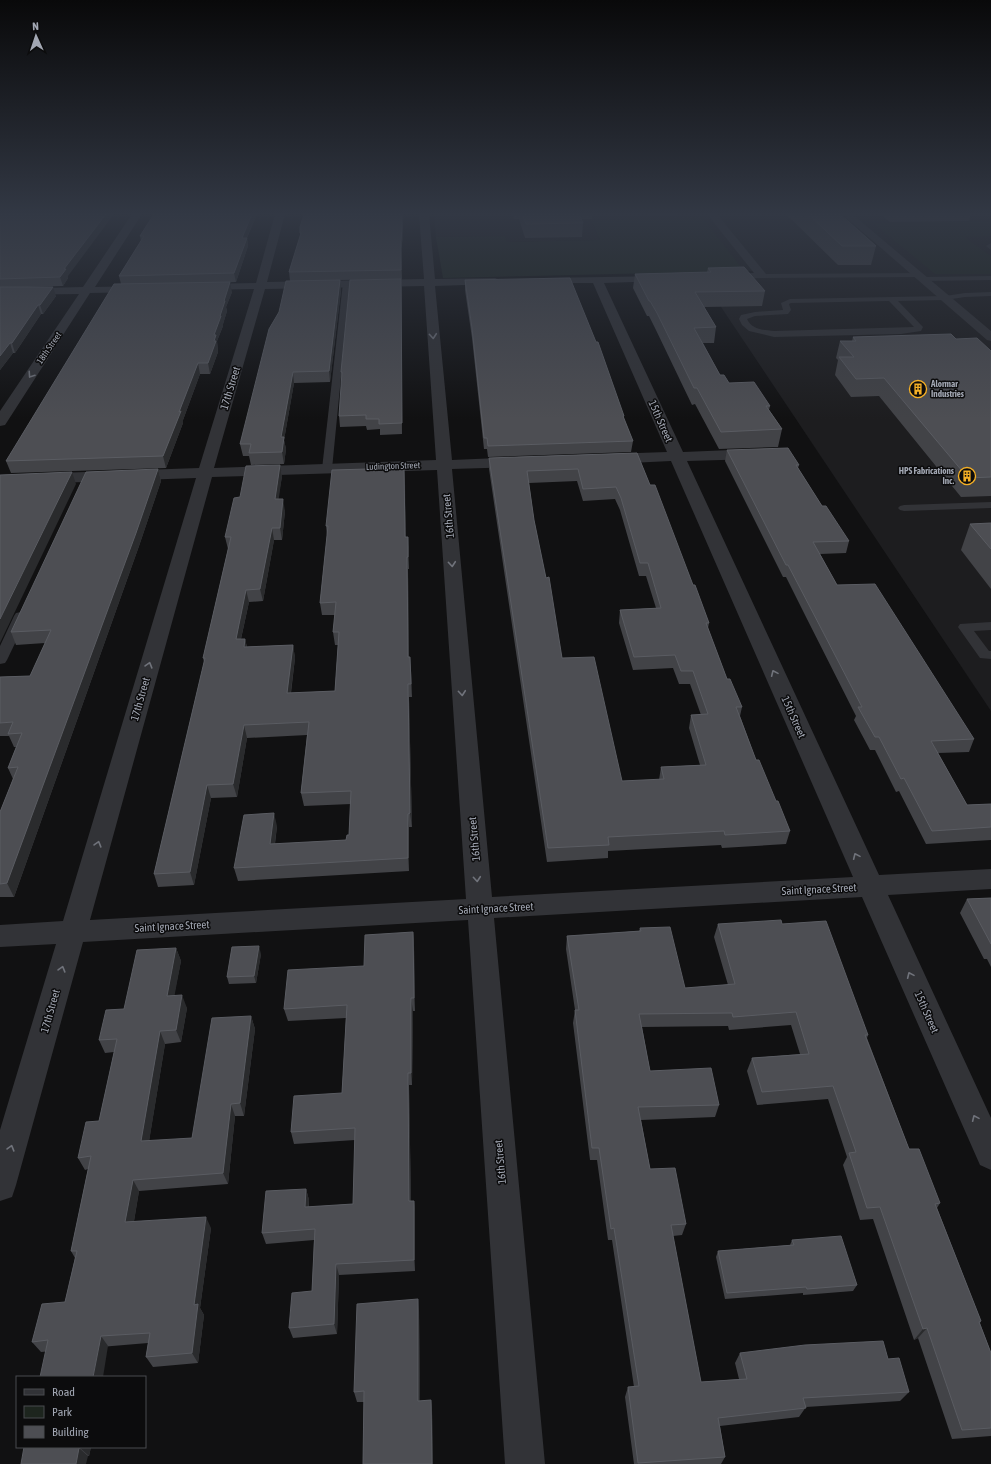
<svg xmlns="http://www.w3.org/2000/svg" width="991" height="1464" viewBox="0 0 991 1464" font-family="'Asap Condensed',sans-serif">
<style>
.built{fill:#1d1d1f}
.green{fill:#1d251e}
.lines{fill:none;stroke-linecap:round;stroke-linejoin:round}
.service{fill:#323337;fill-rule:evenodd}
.minor{fill:#323337;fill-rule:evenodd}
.wall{fill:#424347;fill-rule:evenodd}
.shaded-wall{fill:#2a2b2d}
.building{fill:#4d4e53;stroke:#5a5c62;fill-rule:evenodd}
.oneway{stroke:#70737b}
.labels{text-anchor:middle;stroke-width:3;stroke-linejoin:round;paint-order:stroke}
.far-street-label{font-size:9px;fill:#a2a7b3;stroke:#0c0c0d}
.far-poi-label{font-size:9px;font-weight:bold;fill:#a2a7b3;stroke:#0c0c0d;text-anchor:start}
.street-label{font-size:11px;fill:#a2a7b3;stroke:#0c0c0d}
</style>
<rect width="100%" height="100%" fill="#111112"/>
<!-- built -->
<path class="built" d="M434,214H991V711L701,277L762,276L758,271H744L591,220L600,240L506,242L505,236L436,237Z"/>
<!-- green -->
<g class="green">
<path d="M702,217L744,271L443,278L436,237L505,236L507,242L600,240L591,220Z"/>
<path d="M991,221V236L964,237L991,256V274H935L873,223Z"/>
</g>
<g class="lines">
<!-- service -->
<g class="service">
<path d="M991,243V250L986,246Z"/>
<path d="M919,273H922V277L762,278L758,276L762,274Z"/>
<path d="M991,276V280L925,281L921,279L925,277Z"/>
<path d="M343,283H349L350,285L332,469L327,472L322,469Z"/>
<path d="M991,292V296L965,297L945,300L898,301L923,327L921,331L901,334L774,337L749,331L742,325L739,319L741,315L755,312L783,310L781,303L790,299L945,296L965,293ZM889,301L914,327L774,331C764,330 752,330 747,319L755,316L788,314L791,310L789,304L791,303Z"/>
<path d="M991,502V508L904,511L900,510L898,508L900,506L904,505Z"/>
<path d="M21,612L26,613L28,616L7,660L5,663L0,664V646L14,616L16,613Z"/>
<path d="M991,622V630L974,631L989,651H991V659L980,658L958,627L960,624Z"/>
</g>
<!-- minor -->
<g class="minor">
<path d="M132,214H142L95,287L141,286L145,287L147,289L145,291L141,292L90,293L7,422L5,425L0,426V411L79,294L0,295V289L83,287Z"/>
<path d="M275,214H285L267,282L424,279L419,214H429L435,279L495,278L501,281L495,284L435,286L452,460L519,457L524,459L527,462L524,465L519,467L452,469L492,897L853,877L671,461L609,464L604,462L601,459L604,456L609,454L667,452L593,283H538L536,281L542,278L667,276L668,278L667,280L663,281L604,283L683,452L756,449L761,451L764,454L761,457L756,459L687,461L879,875L991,869V889L888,895L991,1118V1170L980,1165L862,897L494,918L545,1464H505L468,920L83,942L16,1185L12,1197L0,1201V1130L56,944L0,947V925L63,921L196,478L0,485V475L199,468L254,289L202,290L196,287L202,284L256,283ZM424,286L436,460L214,468L265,289ZM437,470L466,899L90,920L212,477Z"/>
<path d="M707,214H717L766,274L767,276L766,278L718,279L717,277L718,275L722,274L754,273Z"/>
<path d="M842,214H852L991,331V341L987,340Z"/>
</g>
</g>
<!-- wall -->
<g class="wall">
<path d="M0,214L68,276V278L63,286L28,287L56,296L43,314H41L15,353H13L0,370Z"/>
<path d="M154,214H257L247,238L248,246L236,282L213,283L232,292L226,307L227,311L223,324V326L217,341L218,352L210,374H200L183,420V423L166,468L11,473L6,461L121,284L119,276L141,241L140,236Z"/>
<path d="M303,214H402L403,237L401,249L402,279L340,280L341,290L330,382L294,383L284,440L286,449L284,464L251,465L249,456H243L240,444L279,312L290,281L289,272L300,236V233L304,215Z"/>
<path d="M513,214H592V219H581L583,223L582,237L525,238L519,219H514Z"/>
<path d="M648,214H676L675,215L650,216Z"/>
<path d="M786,214H840L876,246L871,265H838Z"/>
<path d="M880,214H971L969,221L890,222Z"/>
<path d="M708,268L765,291L762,306L704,307L716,327L714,343H703L720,375L729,383L770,406L769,410L782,429L778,447L719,449L695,404L692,405L655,328L649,316H647L633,288L635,274L707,272Z"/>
<path d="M401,279L402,434L380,435V429L367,430L366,426L340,427L339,416L342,379L341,372Z"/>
<path d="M465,280L624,416V419L633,441L631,452L488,457L487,449H484L472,338L465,290Z"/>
<path d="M853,337L956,339L991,351V496L961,497L879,396L851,397L835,375L838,360L836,358L840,341H852Z"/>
<path d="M727,450L799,465L798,468L822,506L849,541L846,553L820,554L837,585L974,739L969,752L938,753L967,805L991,804V840L926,844L899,791L896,792L875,750H870L854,720L856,716L807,619L786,577H783L725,461Z"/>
<path d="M637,453L650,485L693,585L709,623L708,628L727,679L742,707L740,716L756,760L790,831L786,844L722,848L721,845L608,851V858L547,862L489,469V458ZM577,481L583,501L615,499L620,510L639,576H646L656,608L620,610L619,623L633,670L673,668L679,684H690L701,715H691L689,728L700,765L661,767L659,780L622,781L562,658L534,520L529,483Z"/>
<path d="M280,465L282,476L278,499L285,511L282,540H274L263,601L249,602L241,639H245L247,647L293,645L295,658L291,693L335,691L338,645H335L333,632L335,615H322L320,603L327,536L326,526L404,468L406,537L409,549V569H408L409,657L411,670L412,697H409L412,827H409V871L238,881L234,868L277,826L275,844L346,840L349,835L351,804L304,806L301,793L307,735L247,738L237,797L211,798L194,885L158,887L154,874L204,662L203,658L228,549L225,537L240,497Z"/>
<path d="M158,469L161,481L139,546L14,897H0V812L13,779L8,768L16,747H14L9,736H0V677L30,676L45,643L16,645L11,632Z"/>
<path d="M991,523V589L961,550L970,524Z"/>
<path d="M991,898V967L987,959H984L960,913L967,899Z"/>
<path d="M718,924H782L868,1035L867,1038L909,1149L940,1203L937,1208L981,1321L980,1323L991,1353V1436L952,1439L918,1338L914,1340L873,1219L860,1220L843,1165L847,1157L828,1099L757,1105L747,1071L752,1058L800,1054L791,1025L729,1030L728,1026L642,1027L650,1071L719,1105L715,1117L641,1120L650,1169L686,1224L682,1235L673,1236L701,1382L739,1379L735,1363L740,1353L888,1359L909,1392L900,1401L806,1407L799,1417L720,1426L725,1457L721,1464H634L625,1397L628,1387H634L612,1240H608L597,1160H590L573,1023L575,1010L566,949L567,936L639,931L640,928L685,988L728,985L714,937Z"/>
<path d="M413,932L414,945L415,1011H413L412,1085H409L411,1201H414L415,1212V1271L339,1275L337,1334L293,1338L289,1328L312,1291L314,1240L266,1244L262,1233L306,1189L309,1200V1207L353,1204L355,1140L294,1144L291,1132L342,1093L346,1018L288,1021L284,1009L364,966Z"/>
<path d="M176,948L181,961L174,995L187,1008L181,1042L165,1044L149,1141L192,1138L251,1016L255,1029L244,1116H235L228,1184L139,1191L134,1221L211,1228L200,1308L204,1315L198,1363L153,1367L146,1357L148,1343L41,1352L32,1342L65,1302L75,1258L71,1251L88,1169L85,1170L78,1158L99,1121L114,1052L105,1053L99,1040L124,1009Z"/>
<path d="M261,954L256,983L229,984L227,977Z"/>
<path d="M792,1240L857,1285L853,1291L803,1295V1293L725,1299L716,1257L718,1251L790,1245Z"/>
<path d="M419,1310L420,1401L431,1400L432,1410L433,1464H363L364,1402H357L354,1392Z"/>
<path d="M24,1447H91L89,1456H88Z"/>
</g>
<!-- shaded-wall -->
<g class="shaded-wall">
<path d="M106,214H114L68,276V278L63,286L60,277L64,269Z"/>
<path d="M252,214H257L243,246L242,238Z"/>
<path d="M402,214L403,237L401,249L402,279L401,241Z"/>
<path d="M247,238L248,246L236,282L234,273Z"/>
<path d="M401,279L402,288V434V423Z"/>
<path d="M340,280L341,290L330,382L329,371Z"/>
<path d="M230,282L232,292L226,307L227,311L223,324V326L217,341L218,352L210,374L208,363L214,341V335L220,316L224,301Z"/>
<path d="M53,287L56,296L43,314L40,305Z"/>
<path d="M38,305L41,314L15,353L12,343Z"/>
<path d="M10,343L13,353L0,370V356Z"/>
<path d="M198,363L200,374L183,420V423L166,468L163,456L179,412Z"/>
<path d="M293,372L294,383L284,440L286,449L284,464L282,452L281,437Z"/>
<path d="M280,465L282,476L277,511L275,499Z"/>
<path d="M404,468L405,479L406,549L405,537Z"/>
<path d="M158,469L161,481L139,546L14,897L7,883Z"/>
<path d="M72,472L76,484L0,643V619Z"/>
<path d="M283,499L285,511L282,540L280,528Z"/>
<path d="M272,528L274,540L263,601L260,589Z"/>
<path d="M408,537L409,549V569L408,557Z"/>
<path d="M407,557L408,569L409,670L408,657Z"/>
<path d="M246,590L249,602L238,652L236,639Z"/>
<path d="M245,639L248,652L244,647Z"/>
<path d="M293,645L295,658L289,706L287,693Z"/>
<path d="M410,657L411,670L412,697L411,684Z"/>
<path d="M408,684L409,697L412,827L410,813Z"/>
<path d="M244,725L247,738L237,797L233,784Z"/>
<path d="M207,785L211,798L194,885L190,872Z"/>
<path d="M274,813L277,826L273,857L270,844Z"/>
<path d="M408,814L409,827V871L408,858Z"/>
<path d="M413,932L414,945L415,1011L414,998Z"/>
<path d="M259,946L261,954L256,983L254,976Z"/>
<path d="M176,948L181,961L172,1009L167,996Z"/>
<path d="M182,995L187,1008L181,1042L176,1030Z"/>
<path d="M411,998L413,1011L412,1085L411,1073Z"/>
<path d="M251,1016L255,1029L244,1116L240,1103Z"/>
<path d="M160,1031L165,1044L147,1154L141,1141Z"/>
<path d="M408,1073L409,1085L411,1212L409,1201Z"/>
<path d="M231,1104L235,1116L228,1184L223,1173Z"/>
<path d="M133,1180L139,1191L132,1233L125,1222Z"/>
<path d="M306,1189L309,1200L308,1218L305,1207Z"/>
<path d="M414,1201L415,1212V1271L414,1260Z"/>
<path d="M206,1217L211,1228L200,1308L204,1315L198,1363L192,1353L194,1305Z"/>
<path d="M336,1264L339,1275L337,1334L334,1324Z"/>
<path d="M418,1299L419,1310L420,1411L418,1401Z"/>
<path d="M927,1328L918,1338L914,1340L923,1329Z"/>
<path d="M101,1336L108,1346L103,1377H93Z"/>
<path d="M431,1400L432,1410L433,1464H432Z"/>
<path d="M81,1447H91L89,1456L80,1448Z"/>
<path d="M79,1448L88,1456L86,1464H76Z"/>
</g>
<!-- building -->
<g class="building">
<path d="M0,214H106L64,269H66L60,277L0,279Z"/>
<path d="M154,214H252L242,238H247L234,273L119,276L144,236H140Z"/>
<path d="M304,214H402V228L401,241V270L289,272L301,233H300V227Z"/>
<path d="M522,214H579L583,223L526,224Z"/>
<path d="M808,214H840L876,246H842Z"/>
<path d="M744,267L765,291L695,292L716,327L694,328L720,375H724L729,383L754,382L770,406H766L782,429L721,432L697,388H694L657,313L650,301H649L635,274L711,272L708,268Z"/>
<path d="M570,278L596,342H598L624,416H623L633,441L488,446L487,438H484L472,328L465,280Z"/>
<path d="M401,279L402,423L379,424V419H366V415L339,416L342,372H341L350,280Z"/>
<path d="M340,280L329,371L293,372L281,437H284L282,452L249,453L251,444H240L269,329L279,312L286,281Z"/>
<path d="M230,282L224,301H225L220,316H221L214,335H216L214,341H216L208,363H198L179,412L181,411L163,456L6,461L114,284Z"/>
<path d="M0,287H53L40,305H38L12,343H10L0,356Z"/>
<path d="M951,334L956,339L977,338L991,351V477L968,478L884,378L856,379L839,357H854L840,341H856L853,337Z"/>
<path d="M788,448L799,465H796L822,506H826L849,541L813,542L837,585L875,584L974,739L931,741L967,805L991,804V827L932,831L904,778L901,779L879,737H875L858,707H862L810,607L788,565H786L727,450Z"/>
<path d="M637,453L650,485H655L693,585H695L709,623H706L727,679H730L742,707H736L756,760H759L776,801H778L790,831L725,835L724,831L608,837L609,845L548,848L489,458ZM578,469L583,489L616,487L621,498L640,563H648L661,608L620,610L634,657L675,655L681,671H693L708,714L691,715L706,765L661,767L664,779L622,781L594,657L562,658L549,577L546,578L534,520L527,471Z"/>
<path d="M280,465L275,499H283L280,528H272L260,589L246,590L236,639H245L244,647L293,645L287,693L335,691L339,632H333L336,602L320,603L328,526H326L332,470L404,468L405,537H408V557H407L408,657H410L411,684H408L410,813L408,814V858L234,868L244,815L274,813L270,844L346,840L347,835H349L351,791L301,793L309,722L244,725L233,784L207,785L190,872L154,874L205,658H203L231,537H225L234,498L240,497L246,466Z"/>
<path d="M158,469L136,533L7,883L0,884V812L18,767L8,768L22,733L8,734L13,722L0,723V677L30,676L51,630L11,632L86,472Z"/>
<path d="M72,472L0,619V475Z"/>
<path d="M991,523V549L970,524Z"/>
<path d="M991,898V944L967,899Z"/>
<path d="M781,920L782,924L826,921L868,1035H865L909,1149H919L940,1203L935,1204L981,1321L979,1322L991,1353V1428L962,1430L927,1328L923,1329L880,1207L867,1208L849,1153L856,1152L833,1086L762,1092L752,1058L809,1054L796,1012L733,1017L732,1013L639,1014L650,1071L711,1068L719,1105L638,1107L650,1169L675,1168L686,1224L671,1225L701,1382L747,1379L740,1353L805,1345L883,1341L888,1359L899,1358L909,1392L803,1398L806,1408L718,1418L725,1457L638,1463L628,1387L639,1386L614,1228L611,1229L599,1148H592L575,1010H579L567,936L641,931L640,928L670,927L685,988L735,984L718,924Z"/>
<path d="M413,932L414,998H411V1073H408L409,1201H414V1260L336,1264L334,1324L289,1328L292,1293L312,1291L315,1229L262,1233L266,1191L306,1189L305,1207L353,1204L355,1128L291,1132L294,1096L342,1093L347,1005L284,1009L288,970L364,966L365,935Z"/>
<path d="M259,946L254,976L227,977L232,947Z"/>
<path d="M176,948L167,996L182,995L176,1030L160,1031L141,1141L192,1138L212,1018L251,1016L240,1103L231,1104L223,1173L133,1180L125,1222L206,1217L194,1305L198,1304L192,1353L146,1357L150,1333L101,1336L93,1377H40L48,1340L32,1342L42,1304L65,1302L77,1251H71L91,1156L78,1158L86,1122L99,1121L117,1039L99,1040L106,1010L124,1009L137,950Z"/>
<path d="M841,1236L857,1285L807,1289L806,1287L727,1293L718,1251L794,1245L792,1240Z"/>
<path d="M418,1299V1401L431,1400L432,1464H363L364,1391L354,1392L357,1304Z"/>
<path d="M24,1447H81L80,1448H79L76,1464H21Z"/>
</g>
<!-- one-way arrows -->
<defs><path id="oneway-chevron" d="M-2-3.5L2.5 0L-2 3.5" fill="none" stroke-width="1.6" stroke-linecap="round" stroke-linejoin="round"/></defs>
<g class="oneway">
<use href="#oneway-chevron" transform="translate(433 336) rotate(85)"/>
<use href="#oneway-chevron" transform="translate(31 375) rotate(124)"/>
<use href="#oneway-chevron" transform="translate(452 564) rotate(85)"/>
<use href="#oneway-chevron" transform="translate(149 665) rotate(-74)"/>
<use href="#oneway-chevron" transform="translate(774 673) rotate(-114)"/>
<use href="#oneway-chevron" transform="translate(462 693) rotate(85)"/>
<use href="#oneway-chevron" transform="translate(98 844) rotate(-74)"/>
<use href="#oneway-chevron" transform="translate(856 856) rotate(-114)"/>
<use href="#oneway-chevron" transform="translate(477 879) rotate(85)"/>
<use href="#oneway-chevron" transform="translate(62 969) rotate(-74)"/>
<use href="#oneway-chevron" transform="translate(910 975) rotate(-114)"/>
<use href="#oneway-chevron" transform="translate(975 1118) rotate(-114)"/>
<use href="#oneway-chevron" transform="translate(11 1148) rotate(-74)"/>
</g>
<!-- sky -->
<linearGradient id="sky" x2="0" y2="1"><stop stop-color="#09090a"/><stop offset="0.51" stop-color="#323844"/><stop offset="1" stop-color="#323844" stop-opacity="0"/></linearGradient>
<rect width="991" height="419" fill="url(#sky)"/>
<!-- icons -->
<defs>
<g id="building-ring" transform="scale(0.9)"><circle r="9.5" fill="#0c0c0d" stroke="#f5b026" stroke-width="1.5"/><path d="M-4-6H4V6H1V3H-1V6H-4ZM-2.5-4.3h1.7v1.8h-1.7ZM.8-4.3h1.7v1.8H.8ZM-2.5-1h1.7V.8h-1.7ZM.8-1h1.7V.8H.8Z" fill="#f5b026"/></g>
</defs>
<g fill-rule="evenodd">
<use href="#building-ring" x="918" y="389"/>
<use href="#building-ring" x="967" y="476"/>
</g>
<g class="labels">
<!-- far-street labels -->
<g class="far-street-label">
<text transform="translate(49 348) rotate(-56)" y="3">18th Street</text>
<text transform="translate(393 466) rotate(-2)" y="3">Ludington Street</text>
</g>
<!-- far-poi labels -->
<g class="far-poi-label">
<text x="931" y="387">Alormar<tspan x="931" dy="10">Industries</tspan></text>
<text x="954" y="474" text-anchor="end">HPS Fabrications<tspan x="954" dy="10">Inc.</tspan></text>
</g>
<!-- street labels -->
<g class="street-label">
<text transform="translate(230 388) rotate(-73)" y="4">17th Street</text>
<text transform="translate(661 421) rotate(66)" y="4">15th Street</text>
<text transform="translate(448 516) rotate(-95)" y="4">16th Street</text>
<text transform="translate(140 699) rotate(-74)" y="4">17th Street</text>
<text transform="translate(794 717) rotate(66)" y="4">15th Street</text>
<text transform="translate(474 839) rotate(-95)" y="4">16th Street</text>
<text transform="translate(819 889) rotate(-3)" y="4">Saint Ignace Street</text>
<text transform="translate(496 908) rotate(-3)" y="4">Saint Ignace Street</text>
<text transform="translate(172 926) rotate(-3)" y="4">Saint Ignace Street</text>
<text transform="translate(50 1011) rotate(-74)" y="4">17th Street</text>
<text transform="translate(927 1012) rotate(66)" y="4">15th Street</text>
<text transform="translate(500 1162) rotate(-95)" y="4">16th Street</text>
</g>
</g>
<!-- legend -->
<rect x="16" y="1376" width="130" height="72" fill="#0c0c0d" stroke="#484a4f"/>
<rect x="24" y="1389" width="20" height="6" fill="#323337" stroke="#484a4f"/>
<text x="52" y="1396" font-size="12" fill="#a2a7b3">Road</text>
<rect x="24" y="1406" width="20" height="12" fill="#1d251e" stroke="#484a4f"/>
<text x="52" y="1416" font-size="12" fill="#a2a7b3">Park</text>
<rect x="24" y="1426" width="20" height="12" fill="#4d4e53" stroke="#484a4f"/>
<text x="52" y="1436" font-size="12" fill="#a2a7b3">Building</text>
<!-- north arrow -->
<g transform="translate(36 36) rotate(357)" stroke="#0c0c0d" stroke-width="3" paint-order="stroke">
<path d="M0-3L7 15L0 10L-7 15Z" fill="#a2a7b3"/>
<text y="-6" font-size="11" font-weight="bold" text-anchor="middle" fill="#a2a7b3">N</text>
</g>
</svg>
